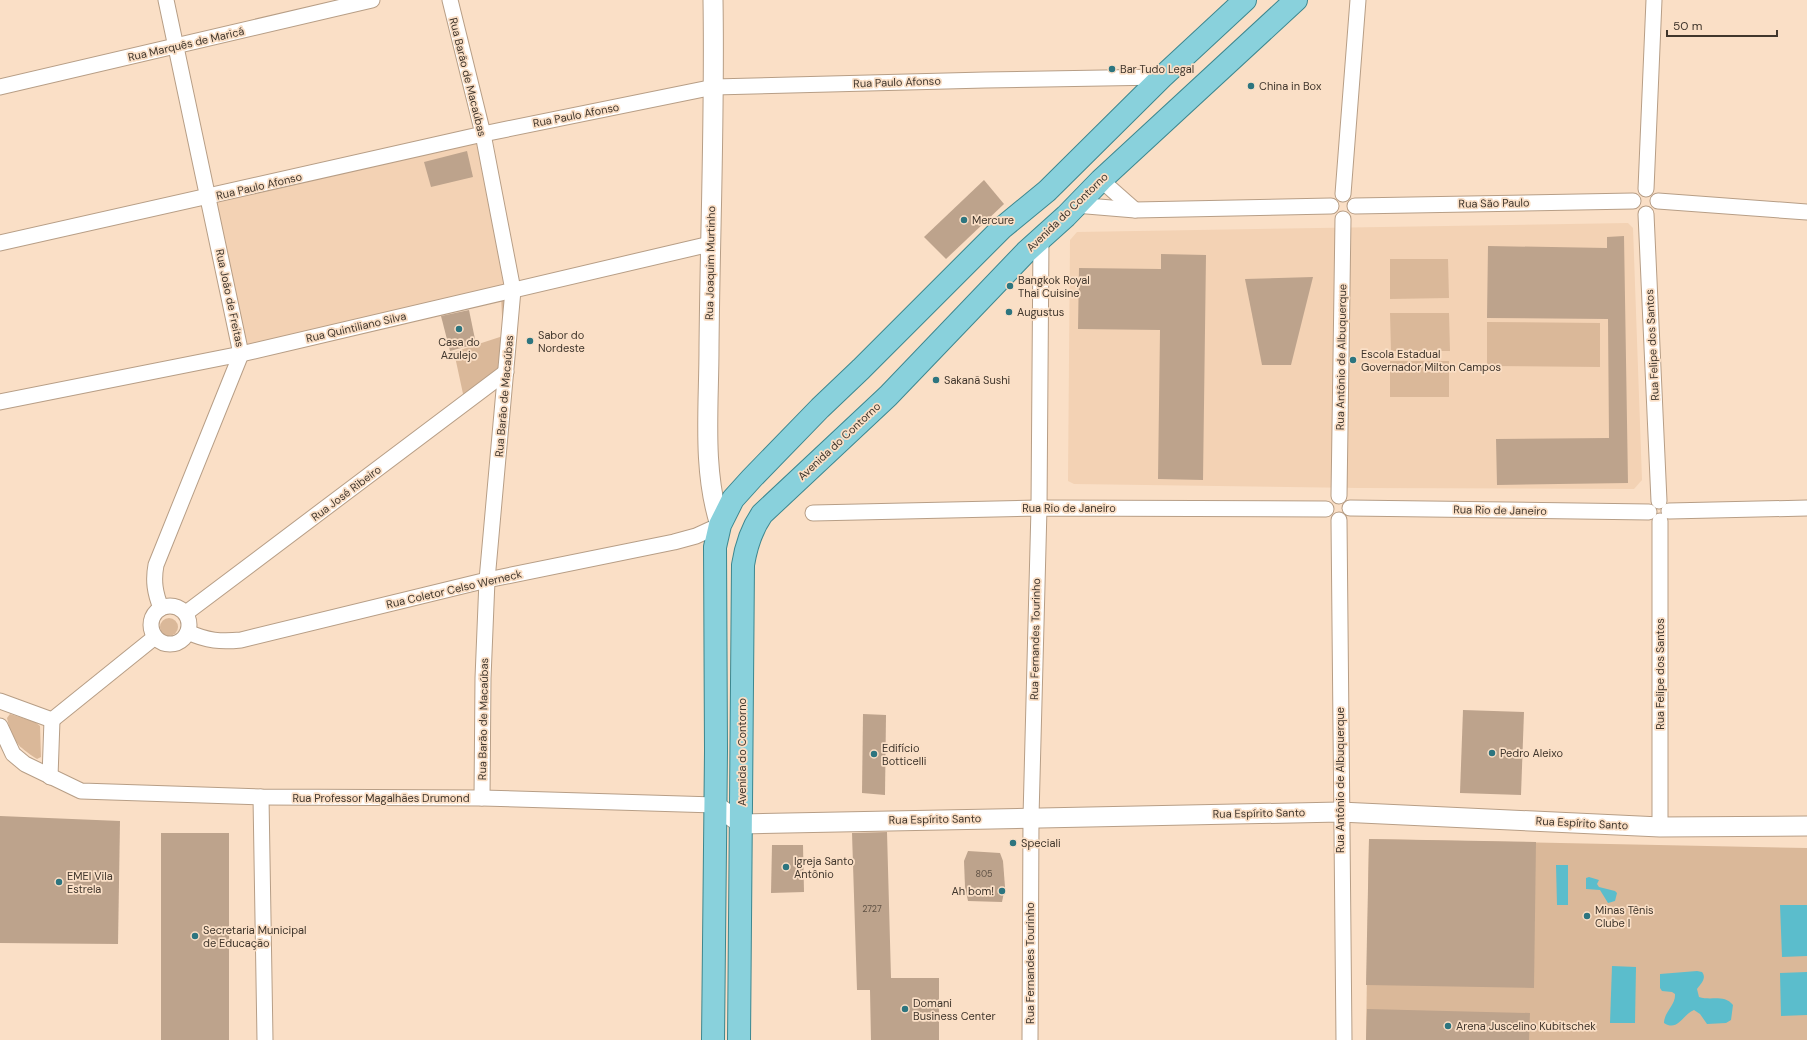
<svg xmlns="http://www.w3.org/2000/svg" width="1807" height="1040" viewBox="0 0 1807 1040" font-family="'DM Sans',sans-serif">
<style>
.built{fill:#f3d2b4}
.green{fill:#dab899}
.water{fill:#5bbdcc}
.building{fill:#bda38c}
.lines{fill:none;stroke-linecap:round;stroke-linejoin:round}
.minor-casing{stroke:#b79e86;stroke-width:17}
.tertiary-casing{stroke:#b79e86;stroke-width:21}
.primary-casing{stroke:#3d878f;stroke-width:24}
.minor{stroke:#fff;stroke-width:15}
.tertiary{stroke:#fff;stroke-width:19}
.primary{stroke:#89d1dc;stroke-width:22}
.poi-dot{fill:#2d757f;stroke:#fadfc6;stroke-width:1.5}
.labels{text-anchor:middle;stroke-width:3.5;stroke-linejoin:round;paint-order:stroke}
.number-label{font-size:9px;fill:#5f5144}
.street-label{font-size:11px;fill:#40362c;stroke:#fadfc6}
.poi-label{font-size:11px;fill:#40362c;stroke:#fadfc6;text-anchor:start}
</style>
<rect width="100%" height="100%" fill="#fadfc6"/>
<!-- built -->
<g class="built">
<path d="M483,136L513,292L245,355L210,197Z"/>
<path d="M1628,223L1633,228L1642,480L1634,489L1359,488L1074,484L1068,481L1070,240L1077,232Z"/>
</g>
<!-- green -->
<g class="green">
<path d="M1390,259H1448L1449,298L1390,299Z"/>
<path d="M513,292L504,372L465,403L454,352L503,336L501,295Z"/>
<path d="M1390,313H1449L1450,351H1391Z"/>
<path d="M1487,322L1600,323V367L1487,366Z"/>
<rect x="1390" y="361" width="59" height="36"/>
<circle cx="169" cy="627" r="9"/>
<path d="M10,714L35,722L40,726L41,757L37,759C17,746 12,741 7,718Z"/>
<path d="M1369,839L1807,848V1040H1366Z"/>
</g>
<!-- water -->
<g class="water">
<path d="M1556,865H1568V905H1557Z"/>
<path d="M1589,877L1599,880L1597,884L1599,887L1615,891L1617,893L1615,901L1608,903L1600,890L1586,889V878Z"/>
<path d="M1780,905H1807V956L1782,957Z"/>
<path d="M1612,966L1636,967L1635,1023H1610Z"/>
<path d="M1697,971L1702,972C1707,978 1701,984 1697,989L1699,997C1711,1001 1724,994 1733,1005L1731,1020L1726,1023L1707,1024L1700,1014L1694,1010C1682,1015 1678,1032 1664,1023C1664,1012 1676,1005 1675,994L1672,992L1662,991L1660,988V974Z"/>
<path d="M1807,972V1015L1781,1016L1780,973Z"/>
</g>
<!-- building -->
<g class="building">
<path d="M467,151L473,177L431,187L424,162Z"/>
<path d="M984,180L1004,204L946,259L924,237Z"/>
<path d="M1624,236L1628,483L1497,485L1496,439L1609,438L1608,319L1487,318L1488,246L1607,248V237Z"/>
<path d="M1161,254L1206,255L1203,480L1158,479L1160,330L1078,329L1079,268L1161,269Z"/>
<path d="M1313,277L1291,365H1262L1245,279Z"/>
<path d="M469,310L476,344L450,351L441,316Z"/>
<path d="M1463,710L1524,712L1521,795L1460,793Z"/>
<path d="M863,714L886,715L885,795L862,793Z"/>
<path d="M0,816L120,821L118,944L0,943Z"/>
<path d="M887,832L891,978H939V1040H871L870,990H857L852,833Z"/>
<rect x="161" y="833" width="68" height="207"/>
<path d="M1369,839L1536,842L1534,988L1366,985Z"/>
<path d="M772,845H803L804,892L771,893Z"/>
<path d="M968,851L1000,853L1003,861L1005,887L1002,902L968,901L965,887L964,861Z"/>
<path d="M1367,1009L1530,1013L1529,1040H1366Z"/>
</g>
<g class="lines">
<!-- minor casing -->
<g class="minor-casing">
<g id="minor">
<path d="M450,0L483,134L513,290L487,580L483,678L482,798"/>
<path d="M0,87L372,0"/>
<path d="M1101,180L1135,210"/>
<path d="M1646,189L1654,0"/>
<path d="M1343,194L1358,0"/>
<path d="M1658,201L1807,212"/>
<path d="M1075,205L1135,210L1331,206"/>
<path d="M1355,206L1633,201"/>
<path d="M1646,214L1659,501"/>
<path d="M0,243L483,134L714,87L985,80L1162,77"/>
<path d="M0,402L241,354L710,244"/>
<path d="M1339,496L1343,219"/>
<path d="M1350,508L1649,512"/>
<path d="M1669,511L1807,508"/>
<path d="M813,513L1039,508L1326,509"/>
<path d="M1339,520L1344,1040"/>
<path d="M1660,521V827"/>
<circle cx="170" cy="625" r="19"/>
<path d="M161,608C155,593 153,581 156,565L241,354L166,0"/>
<path d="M186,613L506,372"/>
<path d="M188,632C207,641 221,642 241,640L487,580L674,542L696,536L720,525"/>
<path d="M0,701L52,720"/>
<path d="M52,720L155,637"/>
<path d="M0,726L13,754L25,764L81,791L261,797L482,798L715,805"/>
<path d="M50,777L52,720"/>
<path d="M261,797L265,1040"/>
<path d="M1030,1040L1031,817L1039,508L1041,237"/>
</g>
</g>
<!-- tertiary casing -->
<g class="tertiary-casing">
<g id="tertiary">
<path d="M713,0C715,116 710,232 709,348C709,407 702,469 720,525"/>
<path d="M715,805L742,824L1340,812L1660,827L1807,826"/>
</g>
</g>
<!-- primary casing -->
<g class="primary-casing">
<g id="primary">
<path d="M713,1040L716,751L715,547L720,525L733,499L752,478L820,408L861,369L1002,228L1047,191L1162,77L1245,0"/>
<path d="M739,1040L743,565C746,546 751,530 762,514L888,396L1026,252L1066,216L1101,180L1296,0"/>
</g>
</g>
<!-- minor -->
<use href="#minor" class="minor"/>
<!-- tertiary -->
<use href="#tertiary" class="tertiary"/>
<!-- primary -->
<use href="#primary" class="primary"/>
</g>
<!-- markers -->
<g class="poi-dot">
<circle cx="1112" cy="69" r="4"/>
<circle cx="1251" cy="86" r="4"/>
<circle cx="964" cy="220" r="4"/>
<circle cx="1010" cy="286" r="4"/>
<circle cx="1009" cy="312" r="4"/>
<circle cx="459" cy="329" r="4"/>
<circle cx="530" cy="341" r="4"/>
<circle cx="1353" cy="360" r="4"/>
<circle cx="936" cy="380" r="4"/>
<circle cx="1492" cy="753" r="4"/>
<circle cx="874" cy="754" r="4"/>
<circle cx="1013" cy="843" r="4"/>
<circle cx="786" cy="867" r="4"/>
<circle cx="59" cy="882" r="4"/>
<circle cx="1002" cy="891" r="4"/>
<circle cx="1587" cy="916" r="4"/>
<circle cx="195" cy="936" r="4"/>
<circle cx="905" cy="1009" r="4"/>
<circle cx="1448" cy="1026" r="4"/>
</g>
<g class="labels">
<!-- number labels -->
<g class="number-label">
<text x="984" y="877">805</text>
<text x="872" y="912">2727</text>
</g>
<!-- street labels -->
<g class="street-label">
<text transform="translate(186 44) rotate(-13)" y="4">Rua Marquês de Maricá</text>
<text transform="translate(468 77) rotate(76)" y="4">Rua Barão de Macaúbas</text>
<text transform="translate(897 82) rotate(-2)" y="4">Rua Paulo Afonso</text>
<text transform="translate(576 115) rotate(-11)" y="4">Rua Paulo Afonso</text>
<text transform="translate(259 186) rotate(-13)" y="4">Rua Paulo Afonso</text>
<text transform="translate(1494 203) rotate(-1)" y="4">Rua São Paulo</text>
<text transform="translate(1067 212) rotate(-44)" y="4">Avenida do Contorno</text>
<text transform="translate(710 263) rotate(-89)" y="4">Rua Joaquim Murtinho</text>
<text transform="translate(230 298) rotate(78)" y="4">Rua João de Freitas</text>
<text transform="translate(356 327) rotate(-13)" y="4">Rua Quintiliano Silva</text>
<text transform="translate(1652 345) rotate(-93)" y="4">Rua Felipe dos Santos</text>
<text transform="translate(1341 357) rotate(-89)" y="4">Rua Antônio de Albuquerque</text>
<text transform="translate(504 396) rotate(-85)" y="4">Rua Barão de Macaúbas</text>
<text transform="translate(839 441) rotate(-43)" y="4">Avenida do Contorno</text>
<text transform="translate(346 493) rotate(-37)" y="4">Rua José Ribeiro</text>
<text x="1069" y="512">Rua Rio de Janeiro</text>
<text transform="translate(1500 510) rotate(1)" y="4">Rua Rio de Janeiro</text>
<text transform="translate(454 589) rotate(-13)" y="4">Rua Coletor Celso Werneck</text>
<text transform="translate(1035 639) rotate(-89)" y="4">Rua Fernandes Tourinho</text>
<text transform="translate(1660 674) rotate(-90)" y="4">Rua Felipe dos Santos</text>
<text transform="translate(483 719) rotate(-89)" y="4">Rua Barão de Macaúbas</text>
<text transform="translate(742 752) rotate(-90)" y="4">Avenida do Contorno</text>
<text transform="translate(1340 780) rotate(-90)" y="4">Rua Antônio de Albuquerque</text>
<text x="381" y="802">Rua Professor Magalhães Drumond</text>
<text transform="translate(1259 813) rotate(-1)" y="4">Rua Espírito Santo</text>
<text transform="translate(935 819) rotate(-1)" y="4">Rua Espírito Santo</text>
<text transform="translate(1582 823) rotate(3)" y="4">Rua Espírito Santo</text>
<text transform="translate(1030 963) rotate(-90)" y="4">Rua Fernandes Tourinho</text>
</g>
<!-- poi labels -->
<g class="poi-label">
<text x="1120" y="73">Bar Tudo Legal</text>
<text x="1259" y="90">China in Box</text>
<text x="972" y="224">Mercure</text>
<text x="1018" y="284">Bangkok Royal<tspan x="1018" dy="13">Thai Cuisine</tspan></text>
<text x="1017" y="316">Augustus</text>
<text x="538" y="339">Sabor do<tspan x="538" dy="13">Nordeste</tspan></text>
<text x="459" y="346" text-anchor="middle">Casa do<tspan x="459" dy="13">Azulejo</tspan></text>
<text x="1361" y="358">Escola Estadual<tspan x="1361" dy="13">Governador Milton Campos</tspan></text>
<text x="944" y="384">Sakanã Sushi</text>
<text x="882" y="752">Edifício<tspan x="882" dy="13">Botticelli</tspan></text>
<text x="1500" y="757">Pedro Aleixo</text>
<text x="1021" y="847">Speciali</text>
<text x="794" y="865">Igreja Santo<tspan x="794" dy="13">Antônio</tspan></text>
<text x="67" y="880">EMEI Vila<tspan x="67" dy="13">Estrela</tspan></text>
<text x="994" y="895" text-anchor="end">Ah bom!</text>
<text x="1595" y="914">Minas Tênis<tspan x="1595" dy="13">Clube I</tspan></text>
<text x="203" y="934">Secretaria Municipal<tspan x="203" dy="13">de Educação</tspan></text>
<text x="913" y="1007">Domani<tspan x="913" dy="13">Business Center</tspan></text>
<text x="1456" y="1030">Arena Juscelino Kubitschek</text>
</g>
</g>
<!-- scale -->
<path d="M1667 30v6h110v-6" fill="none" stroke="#40362c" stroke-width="2"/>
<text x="1673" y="30" font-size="12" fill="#40362c" stroke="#fadfc6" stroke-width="3" paint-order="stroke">50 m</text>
</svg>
